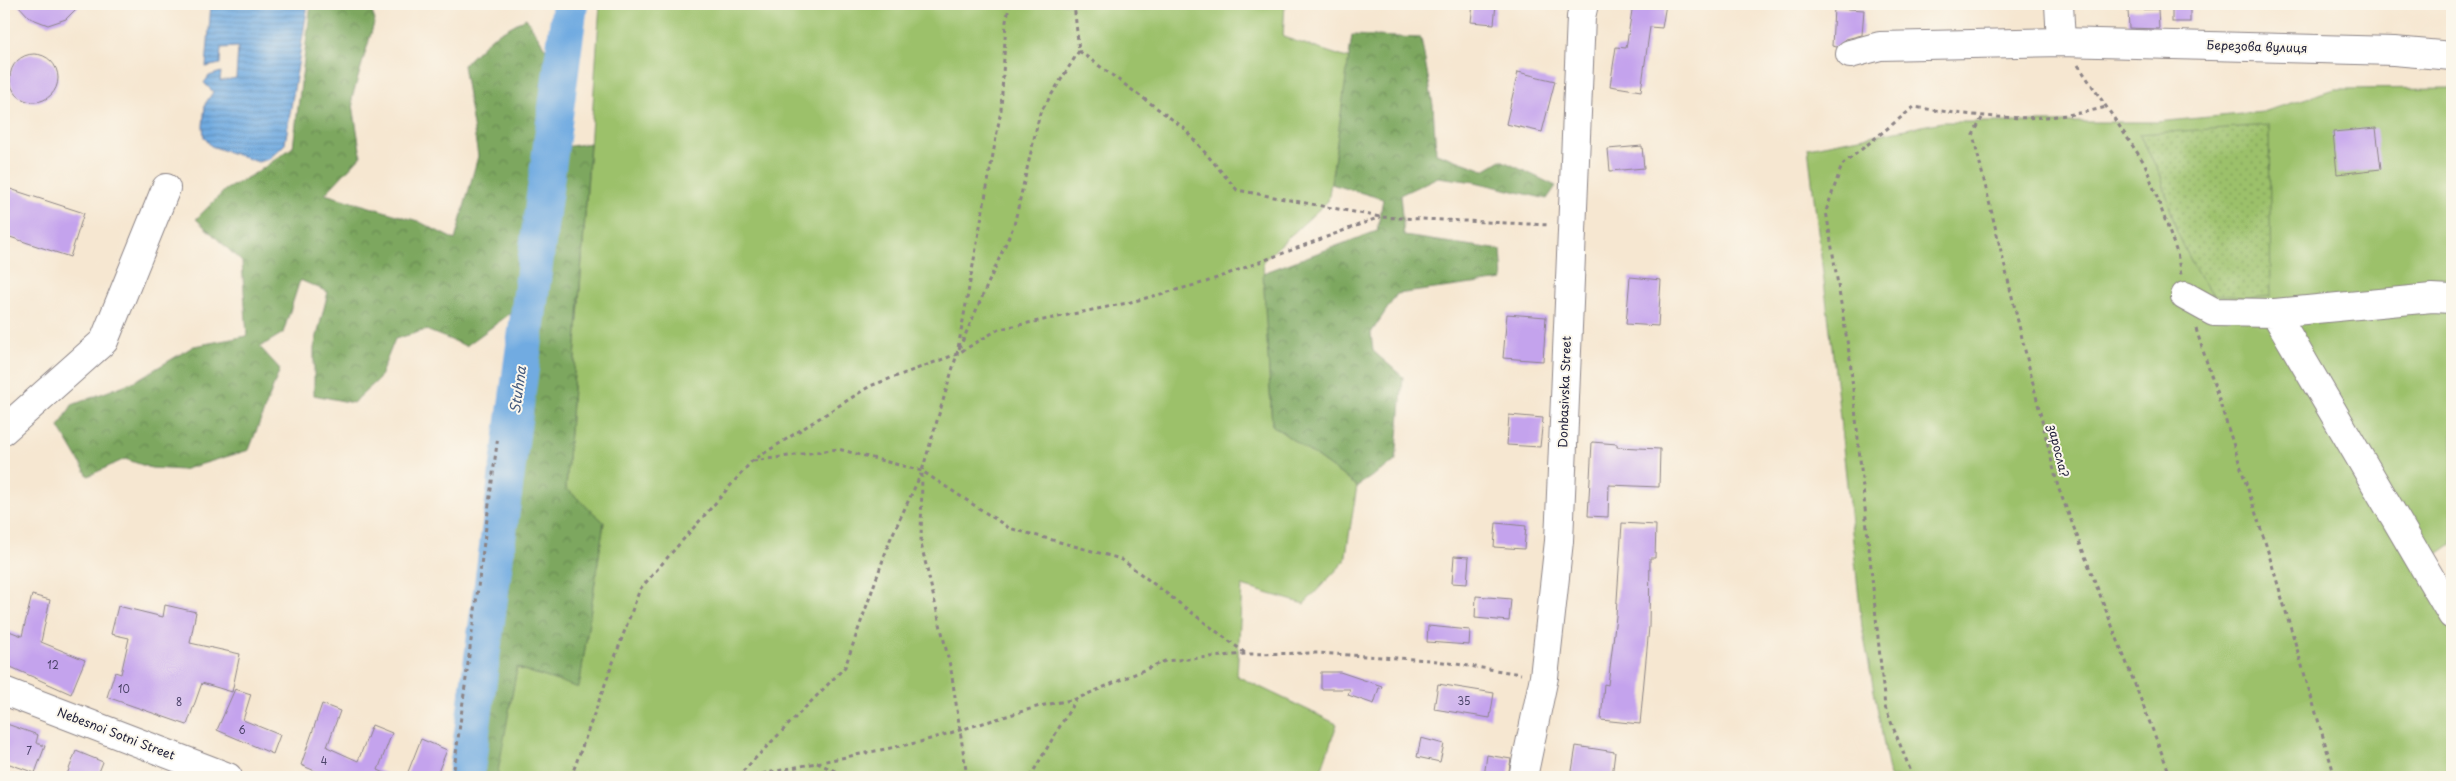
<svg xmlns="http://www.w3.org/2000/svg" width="2456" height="781" viewBox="0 0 2456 781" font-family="'Playpen Sans',sans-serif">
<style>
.green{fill:#9cc16b;stroke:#5f7253;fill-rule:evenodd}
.forest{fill:url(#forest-crowns);stroke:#50644d}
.garden{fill:url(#garden-dots);stroke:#5f7253}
.water{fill:url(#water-rules);stroke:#4a668e}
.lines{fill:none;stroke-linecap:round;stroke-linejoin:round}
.river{stroke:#71abe1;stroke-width:36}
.building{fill:#c4a3ed}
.minor-casing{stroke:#8c8486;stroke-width:30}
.path{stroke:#8c8486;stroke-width:3;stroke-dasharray:4 4;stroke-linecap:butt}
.minor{stroke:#fff;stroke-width:28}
.labels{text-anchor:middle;stroke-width:4;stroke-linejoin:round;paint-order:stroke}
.number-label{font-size:10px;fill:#4a4268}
.street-label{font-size:12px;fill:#22223b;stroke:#fbf7ec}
.water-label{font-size:14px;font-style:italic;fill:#42597d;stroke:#fbf7ec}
</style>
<defs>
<pattern id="forest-crowns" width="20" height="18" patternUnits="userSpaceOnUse" patternTransform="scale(1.25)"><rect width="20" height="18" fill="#7da75f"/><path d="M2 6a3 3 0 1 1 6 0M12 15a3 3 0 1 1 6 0" fill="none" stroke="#668850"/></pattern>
<pattern id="garden-dots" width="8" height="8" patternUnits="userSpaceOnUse" patternTransform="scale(1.25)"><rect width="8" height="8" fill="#9cc16b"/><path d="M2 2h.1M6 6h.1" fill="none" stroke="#7f9c59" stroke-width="1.8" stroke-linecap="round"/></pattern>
<pattern id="water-rules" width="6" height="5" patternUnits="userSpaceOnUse" patternTransform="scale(1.25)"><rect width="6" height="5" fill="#71abe1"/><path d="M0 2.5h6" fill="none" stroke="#5c8bb8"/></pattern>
</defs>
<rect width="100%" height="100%" fill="#fbf7ec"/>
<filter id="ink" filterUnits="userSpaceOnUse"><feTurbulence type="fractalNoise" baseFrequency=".02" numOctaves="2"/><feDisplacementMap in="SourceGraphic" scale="10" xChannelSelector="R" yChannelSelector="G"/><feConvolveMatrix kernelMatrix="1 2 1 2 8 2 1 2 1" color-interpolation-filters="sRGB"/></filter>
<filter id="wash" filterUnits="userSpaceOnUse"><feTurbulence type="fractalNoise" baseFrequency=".0096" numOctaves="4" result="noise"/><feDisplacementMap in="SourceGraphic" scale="20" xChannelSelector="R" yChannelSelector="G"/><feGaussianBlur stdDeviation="1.12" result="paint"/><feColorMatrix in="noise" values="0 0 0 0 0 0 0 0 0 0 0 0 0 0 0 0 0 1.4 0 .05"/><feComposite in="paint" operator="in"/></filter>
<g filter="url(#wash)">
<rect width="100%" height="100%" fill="#f6e7d1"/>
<!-- green -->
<g class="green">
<path d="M600,4H1285L1283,37L1350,59L1328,201L1263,261L1272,425L1357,486L1345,561L1304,604L1242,586L1237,676L1337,724L1319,777H496L517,668L579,687L604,523L566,489Z"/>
<path d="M2452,88V544L2432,558L2452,593V777H1890L1862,627L1836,381L1808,148L1942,122H2156L2263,112L2335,89ZM2139,134L2250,298L2177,232L2161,176Z"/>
</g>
<!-- forest -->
<g class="forest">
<path d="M311,4H369L375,20L352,98L361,156L325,194L418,221L455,240L478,156L463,65L492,37L526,18L551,57L515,310L466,346L426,330L395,339L379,379L353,403L314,395V348L328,292L300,280L283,333L260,347L280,369L249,450L182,470L151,468L125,459L88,476L59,427L72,405L135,381L194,346L247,336L242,262L196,219L225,190L259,171L293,147Z"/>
<path d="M1352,35L1421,38L1433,105L1436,153L1484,170L1501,160L1556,186L1547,199L1475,182L1438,177L1400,195L1404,236L1501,250L1503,280L1397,294L1371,333L1373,351L1403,377L1396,461L1357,486L1272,425L1263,273L1377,231L1383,199L1331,184Z"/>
<path d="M590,143L566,488L604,522L579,688L517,668L497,777H477L509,586L564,147Z"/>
</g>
<!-- garden -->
<path class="garden" d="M2269,125L2271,296L2250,298L2212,294L2196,271L2177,232L2161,176L2139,134Z"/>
<!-- water -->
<path class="water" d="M211,4H308L285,144L269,159L258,162L211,146L204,137L203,126L205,104L213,92L204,83L209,76L221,72L220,81L236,78L238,47L221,48L220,64L206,67Z"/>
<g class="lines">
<!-- river -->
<path class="river" d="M466,777L570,4"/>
</g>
<g id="blocks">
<!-- building -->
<g class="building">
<path d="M17,4H81L66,19L48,25L30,18Z"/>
<path d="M1473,4H1496L1494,24L1471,22Z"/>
<path d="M1633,4H1666L1662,28L1650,27L1641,91L1610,86L1616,47L1626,48Z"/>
<rect x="2172" y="4" width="18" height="18"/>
<path d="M1834,8L1864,10L1862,35L1846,39L1837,47L1832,46Z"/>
<path d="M2158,9L2159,29L2129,28L2128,10Z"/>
<circle cx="34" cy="78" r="24"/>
<path d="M1518,72L1555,81L1542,132L1506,124Z"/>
<path d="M2376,128L2381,169L2337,174L2333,132Z"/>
<path d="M1642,146L1644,168L1610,171L1608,149Z"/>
<path d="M4,187L84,213L70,257L4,235Z"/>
<path d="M1630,277L1661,280L1658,326L1626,324Z"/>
<path d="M1507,314L1546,317L1543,361L1503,358Z"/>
<path d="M1509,415L1543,418L1540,447L1507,445Z"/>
<path d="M1592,442L1617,444V447L1660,449L1659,487L1609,485L1608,517L1588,516Z"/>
<path d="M1496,523L1526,526L1524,549L1494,547Z"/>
<path d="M1622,523L1656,525L1655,558H1650L1649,627L1640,724L1601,720L1604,684L1608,685L1616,616Z"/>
<path d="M1454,556L1469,557L1467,584L1452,583Z"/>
<path d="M32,595L50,600L41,642L85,660L71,694L4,664V629L22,636Z"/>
<path d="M1476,596L1511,599L1509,621L1475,618Z"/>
<path d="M165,605L196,612L190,643L240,654L232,692L202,683L187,725L107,697L115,672L121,674L129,638L111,634L118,606L163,617Z"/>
<path d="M1428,626L1470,630L1469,645L1427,642Z"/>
<path d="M1321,672H1340L1382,686L1381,688H1379L1374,704L1348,695L1350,689H1321Z"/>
<path d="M1438,684L1494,693L1490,718L1434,709Z"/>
<path d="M235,689L251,694L243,720L280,735L273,754L217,730Z"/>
<path d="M322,704L340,711L327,747L358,761L372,725L392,733L378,770L394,777H329L301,765Z"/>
<path d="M4,723L38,735L36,743L45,746L35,773L4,762Z"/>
<path d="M1421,738L1444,744L1440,762L1417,757Z"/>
<path d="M421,739L447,750L436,777H406Z"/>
<path d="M1576,746L1615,752L1612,777H1571Z"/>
<path d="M76,751L103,762L97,777H66Z"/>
<path d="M1487,755L1511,759L1508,777H1484Z"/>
</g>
</g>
</g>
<g filter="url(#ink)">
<use href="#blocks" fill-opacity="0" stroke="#8c8486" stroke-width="1"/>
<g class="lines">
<!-- minor casing -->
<g class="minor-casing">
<g id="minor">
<path d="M2059,4L2061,42"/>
<path d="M1850,54L1880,46L2061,42L2394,51L2452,56"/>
<path d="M2185,296L2214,312L2275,313L2452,615"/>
<path d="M2275,313L2432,298L2452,299"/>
<path d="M4,430L104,341L166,188"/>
<path d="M4,691L228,777"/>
<path d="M1523,777L1544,677L1559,541L1581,17L1584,4"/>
</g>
</g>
<!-- path -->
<g class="path">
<path d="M1079,51L1184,128L1237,190L1380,217L1550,225"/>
<path d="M2078,65L2145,164L2177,253L2181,275"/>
<path d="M1982,118L1973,135L2058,487L2171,777"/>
<path d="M2196,329L2267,548L2335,777"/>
<path d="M959,349L1014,225L1040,113L1079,51L1074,4"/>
<path d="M753,461L838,449L922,471L1009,528L1121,559L1245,653"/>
<path d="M817,763L849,777"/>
<path d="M453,777L498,436"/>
<path d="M571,777L640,589L752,461L870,386L957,354L999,329L1127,303L1206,282L1380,217"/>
<path d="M737,777L845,667L890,540L921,474"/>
<path d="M747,777L920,742L1040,706L1076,699"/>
<path d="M967,777L951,670L921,544L922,471L957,354L1001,110L1006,21L1010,4"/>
<path d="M1030,777L1076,699L1165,661L1245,654L1318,653L1430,660L1521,674"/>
<path d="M1913,777L1885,707L1850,359L1826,211L1842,165L1914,107C1979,117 2041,125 2106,107"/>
</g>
<!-- minor -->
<use href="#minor" class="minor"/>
</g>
</g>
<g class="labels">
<!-- number labels -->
<g class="number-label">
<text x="53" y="669">12</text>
<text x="124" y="693">10</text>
<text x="1464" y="705">35</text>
<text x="179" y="706">8</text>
<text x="242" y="734">6</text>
<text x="29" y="755">7</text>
<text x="324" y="765">4</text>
</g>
<!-- street labels -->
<g class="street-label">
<text transform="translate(2257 47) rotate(2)" y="4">Березова вулиця</text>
<text transform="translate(1565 392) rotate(-88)" y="4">Donbasivska Street</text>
<text transform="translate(2058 451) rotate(76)" y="4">заросла?</text>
<text transform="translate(116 734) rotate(21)" y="4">Nebesnoi Sotni Street</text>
</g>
<!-- water labels -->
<g class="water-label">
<text transform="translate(518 390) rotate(-82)" y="5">Stuhna</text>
</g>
</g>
<!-- margin -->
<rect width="2456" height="781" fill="none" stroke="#fbf7ec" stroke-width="20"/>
</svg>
